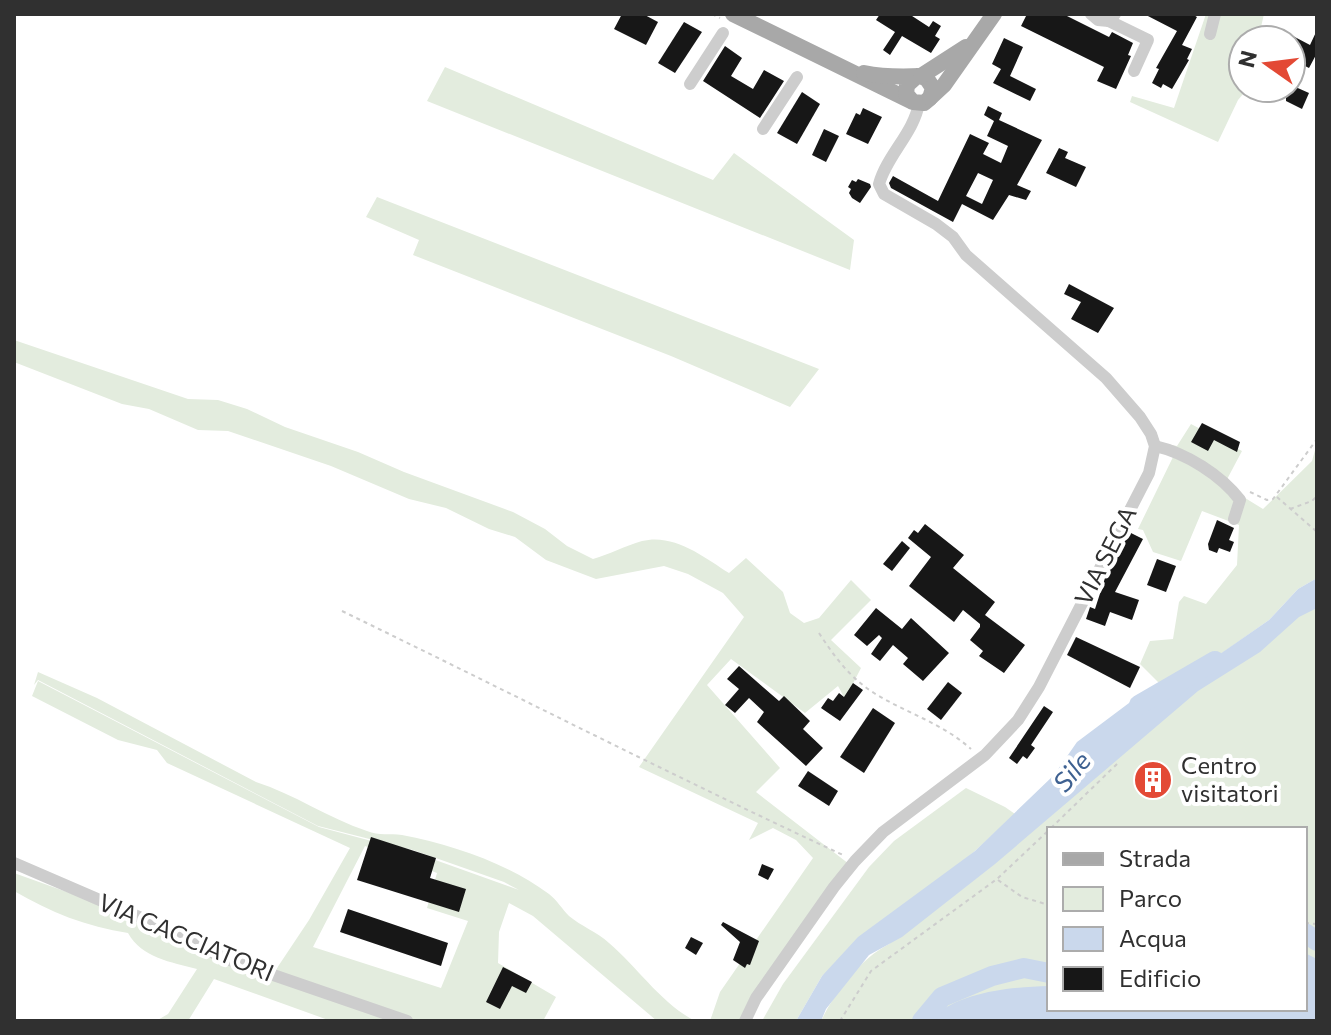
<svg xmlns="http://www.w3.org/2000/svg" width="1331" height="1035" viewBox="0 0 1331 1035" font-family="Commissioner,sans-serif">
<style>
.green{fill:#e3ecde;fill-rule:evenodd}
.water{fill:#cad8ec}
.lines{fill:none;stroke-linecap:round;stroke-linejoin:round}
.river{stroke:#cad8ec;stroke-width:20}
.building{fill:#171717;fill-rule:evenodd}
.path{stroke:#cdcdcd;stroke-width:2;stroke-dasharray:4 4;stroke-linecap:butt}
.minor{stroke:#cdcdcd;stroke-width:12}
.major{stroke:#a8a8a8;stroke-width:16}
.labels{text-anchor:middle;stroke-width:8;stroke-linejoin:round;paint-order:stroke}
.street-label{font-size:24px;fill:#303030;stroke:#fff}
.poi-label{font-size:24px;fill:#303030;stroke:#fff;text-anchor:start}
.water-label{font-size:26px;font-style:italic;fill:#3e6191;stroke:#fff}
</style>
<rect width="100%" height="100%" fill="#fff"/>
<!-- green -->
<g class="green">
<path d="M1206,14H1264L1258,40H1243V88H1248L1238,100L1218,142L1130,102L1132,96L1174,108Z"/>
<path d="M445,67L713,180L734,153L854,240L850,270L427,101Z"/>
<path d="M377,197L819,369L790,407L671,356L413,255L419,240L366,217Z"/>
<path d="M14,340L188,399L218,400L247,409L285,427L358,452L404,472L513,512L545,529L567,546L593,559C610,554 625,546 642,541C674,533 704,557 729,573L746,558L783,592L790,613L804,623L819,618L851,580L871,600L831,640L861,668L845,699L838,686L805,713L731,659L707,685L780,768L756,792L849,864L743,1021H710L720,992L813,858L796,840L773,828L749,840L758,823L639,767L744,617L723,593L688,574L664,566L596,579L546,560L515,537L489,529L446,508L409,499L331,466L228,431L198,430L149,409L122,404L14,362Z"/>
<path d="M1191,424L1242,451L1224,485L1263,509L1312,461L1317,443V578L1298,589L1269,620L1171,689H1165L1140,664L1150,641L1173,639L1179,602L1184,596L1206,604L1237,565L1239,525L1202,511L1181,561L1153,552L1143,530L1138,529L1173,457L1167,444L1177,446Z"/>
<path d="M1317,601V990L1305,985V829H1049V1000L932,1021H821C835,992 860,959 889,944L1153,719Z"/>
<path d="M38,672L97,698L256,782C294,794 328,818 367,831C379,836 390,833 402,835C453,845 507,863 549,894C557,900 562,909 569,916C581,926 597,932 609,943C638,968 661,1003 695,1021H657L533,916L509,903L499,932L498,963L556,997L543,1021H331L214,979L188,1021H156L168,1014L197,969C171,962 142,958 128,933C87,927 50,912 14,891V873L81,897L267,983L309,920L350,848L167,763L157,750L118,740L32,696L38,681L319,827L413,852L519,890L504,882L413,850L318,826L38,680L34,685ZM365,846L437,873L427,908L468,921L441,988L313,947Z"/>
<path d="M966,788L1005,807L1015,814L975,851L822,976L796,1021H762L783,984L869,867L894,841Z"/>
</g>
<!-- water -->
<g class="water">
<path d="M1317,578V608L1299,617L1260,652L1198,691L995,864L902,937L869,955L826,1009L821,1021H796L822,976L858,937L975,851L1054,775L1077,742L1137,697L1171,688L1269,620L1298,589Z"/>
<path d="M1305,953L1317,959V1021H927C958,992 1008,987 1049,986V1009H1305Z"/>
</g>
<g class="lines">
<!-- river -->
<g class="river">
<path d="M1139,705L1215,661"/>
<path d="M1305,933L1317,941"/>
<path d="M922,1021L942,997L992,976L1024,968L1049,973"/>
</g>
</g>
<!-- building -->
<g class="building">
<path d="M622,14H643L658,22L646,45L614,29Z"/>
<path d="M880,14H909L929,27L933,21L941,26L935,36L940,39L931,53L902,36L890,55L883,50L895,32L876,20Z"/>
<path d="M1027,14H1063L1109,37L1112,32L1133,43L1128,55L1131,56L1116,89L1097,81L1104,67L1021,26Z"/>
<path d="M1144,14H1192L1197,17L1182,45L1192,49L1187,59L1189,60L1172,89L1163,84L1161,88L1152,83L1159,69L1156,68L1177,31Z"/>
<path d="M684,22L702,32L675,73L658,63Z"/>
<path d="M1317,30V53L1309,68L1291,59V35L1310,45Z"/>
<path d="M1004,38L1023,47L1010,76L1036,89L1030,101L993,83L1001,69L992,64Z"/>
<path d="M725,46L742,58L731,76L753,89L764,70L784,81L760,118L703,81Z"/>
<path d="M1291,85L1309,93L1302,109L1286,101V97L1267,88H1291Z"/>
<path d="M802,92L820,104L797,144L777,133Z"/>
<path d="M988,106L1002,113L999,120L1042,140L1017,185L1031,191L1026,200L1009,195L993,220L962,204L953,222L891,188L889,183L893,176L938,201L970,134L989,143L983,154L1001,163L1008,146L987,136L994,121L984,115ZM978,173L993,180L982,204L966,196Z"/>
<path d="M863,108L882,117L868,144L846,134L856,113L860,115Z"/>
<path d="M824,129L839,136L826,162L812,155Z"/>
<path d="M1059,148L1068,152L1065,158L1086,167L1076,187L1046,173Z"/>
<path d="M858,179L870,184L871,187L860,203L852,198L849,193L851,189L848,187L852,180L856,182Z"/>
<path d="M1069,284L1114,308L1098,333L1071,319L1081,302L1064,294Z"/>
<path d="M1202,423L1240,442L1237,452L1214,440L1208,451L1191,442Z"/>
<path d="M1217,520L1234,528L1229,540L1234,542L1230,552L1219,548L1217,553L1209,550L1208,544Z"/>
<path d="M925,524L964,555L953,568L995,602L985,615L1025,645L1004,673L979,656L983,651L970,640L980,627V624L963,610L954,622L909,586L931,557L908,538L914,530L918,533Z"/>
<path d="M1129,532L1143,539L1115,592L1139,600L1132,620L1110,612L1105,626L1086,619L1090,607L1095,609L1105,578Z"/>
<path d="M902,541L910,548L892,571L883,564Z"/>
<path d="M1157,559L1176,566L1166,592L1147,585Z"/>
<path d="M876,608L902,629L911,618L949,653L923,681L903,664L908,658L893,645L880,661L871,654L882,638L879,635L867,646L854,635Z"/>
<path d="M1076,637L1140,667L1130,688L1067,655Z"/>
<path d="M739,666L779,701L784,696L810,721L803,729L823,748L806,766L757,722L764,712L749,698L735,713L725,705L739,689L727,679Z"/>
<path d="M948,682L962,693L941,720L927,709Z"/>
<path d="M853,683L863,690L840,721L821,708L828,698L833,701L839,693L844,697Z"/>
<path d="M1044,706L1053,712L1031,745L1035,748L1027,759L1023,756L1017,764L1009,758Z"/>
<path d="M873,708L895,723L864,773L840,757Z"/>
<path d="M1159,763L1169,772L1146,797L1136,787Z"/>
<path d="M808,771L838,791L829,806L798,786Z"/>
<path d="M371,837L436,858L430,878L466,889L459,912L357,880Z"/>
<path d="M762,864L774,869L768,880L758,875Z"/>
<path d="M348,909L448,943L441,966L340,932Z"/>
<path d="M723,922L759,941L750,965L747,964L745,968L733,960L740,942L721,925Z"/>
<path d="M691,937L703,943L696,955L685,948Z"/>
<path d="M503,967L532,982L526,993L512,986L500,1009L486,1002Z"/>
</g>
<g class="lines">
<!-- path -->
<g class="path">
<path d="M712,14L720,18"/>
<path d="M1250,492L1267,500L1273,499L1317,439"/>
<path d="M1277,497L1317,532"/>
<path d="M1290,509L1312,501L1317,496"/>
<path d="M342,611C509,692 675,777 843,855"/>
<path d="M819,633C834,656 850,678 874,693C906,713 942,723 971,749"/>
<path d="M1051,828L1118,763"/>
<path d="M998,880L1022,897L1049,905"/>
<path d="M1305,923L1317,924"/>
<path d="M840,1021L871,971L997,879L1049,830"/>
</g>
<!-- minor -->
<g class="minor">
<path d="M1091,14L1098,20L1109,21L1115,14"/>
<path d="M1109,21L1148,40L1134,71"/>
<path d="M1210,34L1215,14"/>
<path d="M690,84L723,33"/>
<path d="M763,129L797,77"/>
<path d="M1155,446C1186,453 1221,475 1240,500L1234,519"/>
<path d="M14,863L153,923L224,958L407,1021"/>
<path d="M745,1021L756,998L834,887L855,861L883,832L985,755L1018,720L1039,687L1149,473L1155,446L1151,434L1140,417L1106,378L966,255L953,237L936,224L884,194L879,184C887,155 914,133 919,103"/>
</g>
<!-- major -->
<g class="major">
<path d="M733,14L911,101"/>
<path d="M864,73C883,77 901,77 921,76L927,79L933,88L930,98L924,103L913,102L906,94L907,85L917,76"/>
<path d="M921,76L966,47"/>
<path d="M930,98L944,85L994,14"/>
</g>
</g>
<!-- icons -->
<defs>
<g id="building-disc" transform="scale(2)"><circle r="9.5" fill="#e34935" stroke="#fff"/><path d="M-4-6H4V6H1V3H-1V6H-4ZM-2.5-4.3h1.7v1.8h-1.7ZM.8-4.3h1.7v1.8H.8ZM-2.5-1h1.7V.8h-1.7ZM.8-1h1.7V.8H.8Z" fill="#fff"/></g>
</defs>
<g fill-rule="evenodd">
<use href="#building-disc" x="1153" y="780"/>
</g>
<g class="labels">
<!-- street labels -->
<g class="street-label">
<text transform="translate(1106 556) rotate(-63)" y="8">VIA SEGA</text>
<text transform="translate(186 938) rotate(23)" y="8">VIA CACCIATORI</text>
</g>
<!-- poi labels -->
<g class="poi-label">
<text x="1181" y="774">Centro<tspan x="1181" dy="28">visitatori</tspan></text>
</g>
<!-- water labels -->
<g class="water-label">
<text transform="translate(1072 772) rotate(-51)" y="9">Sile</text>
</g>
</g>
<!-- border -->
<rect width="1331" height="1035" fill="none" stroke="#303030" stroke-width="32"/>
<!-- legend -->
<rect x="1047" y="827" width="260" height="184" fill="#ffffff" stroke="#acacac" stroke-width="2"/>
<rect x="1063" y="853" width="40" height="12" fill="#a8a8a8" stroke="#acacac" stroke-width="2"/>
<text x="1119" y="867" font-size="24" fill="#303030">Strada</text>
<rect x="1063" y="887" width="40" height="24" fill="#e3ecde" stroke="#acacac" stroke-width="2"/>
<text x="1119" y="907" font-size="24" fill="#303030">Parco</text>
<rect x="1063" y="927" width="40" height="24" fill="#cad8ec" stroke="#acacac" stroke-width="2"/>
<text x="1119" y="947" font-size="24" fill="#303030">Acqua</text>
<rect x="1063" y="967" width="40" height="24" fill="#171717" stroke="#acacac" stroke-width="2"/>
<text x="1119" y="987" font-size="24" fill="#303030">Edificio</text>
<!-- north arrow -->
<g transform="translate(1267 64) rotate(284)"><circle r="38" fill="#ffffff" stroke="#acacac" stroke-width="2"/>
<path d="M0-6L14 30L0 20L-14 30Z" fill="#e34935"/>
<text y="-12" font-size="22" font-weight="bold" text-anchor="middle" fill="#303030">N</text>
</g>
</svg>
